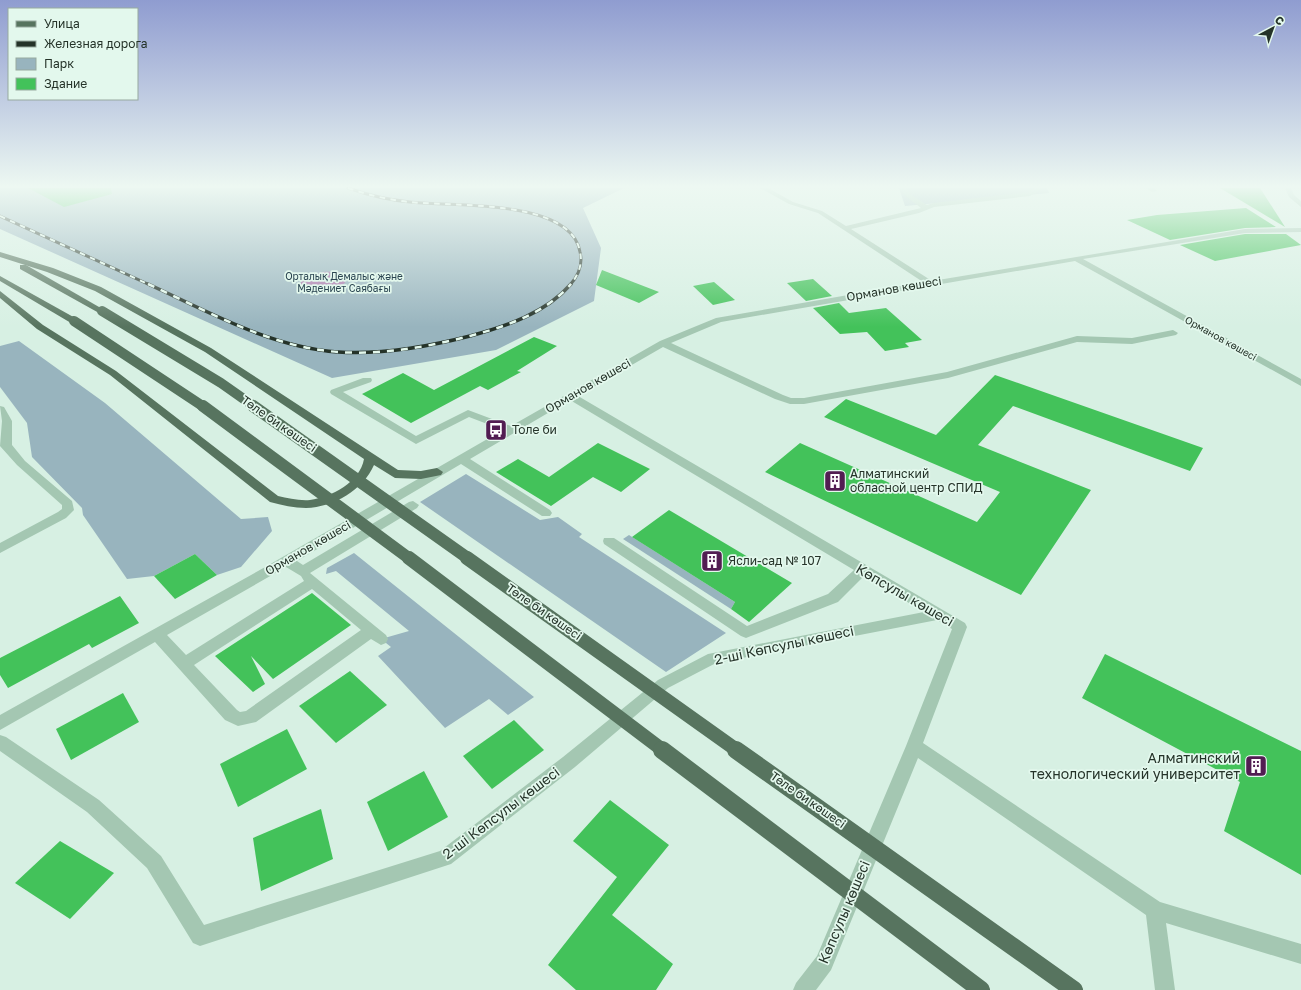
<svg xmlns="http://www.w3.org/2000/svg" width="1301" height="990" viewBox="0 0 1301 990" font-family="'Golos Text',sans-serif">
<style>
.green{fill:#98b4be}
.water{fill:#ab78ac}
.building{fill:#43c25a}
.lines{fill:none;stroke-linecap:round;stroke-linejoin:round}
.minor{fill:#a4c7b2;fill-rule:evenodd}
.major{fill:#57745f;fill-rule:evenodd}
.rail-far1-casing{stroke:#253329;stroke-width:3}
.rail-casing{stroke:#253329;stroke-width:3.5}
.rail-far1{stroke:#e3f8ed;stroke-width:2;stroke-dasharray:5.5;stroke-linecap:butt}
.rail{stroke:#e3f8ed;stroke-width:2.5;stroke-dasharray:7;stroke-linecap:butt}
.major-bridge-far3{stroke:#57745f;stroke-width:10}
.major-bridge-far2{stroke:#57745f;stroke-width:12}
.major-bridge-far1{stroke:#57745f;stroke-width:14}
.major-bridge{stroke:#57745f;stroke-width:18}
.labels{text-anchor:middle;stroke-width:3.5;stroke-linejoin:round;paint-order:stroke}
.far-park-label{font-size:10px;fill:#2a4450;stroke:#e3f8ed}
.far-street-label{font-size:10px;fill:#253329;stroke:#e3f8ed}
.street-label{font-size:12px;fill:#253329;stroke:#e3f8ed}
.poi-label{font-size:12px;fill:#253329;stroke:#e3f8ed;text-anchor:start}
.near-street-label{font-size:14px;fill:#253329;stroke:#e3f8ed}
.near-poi-label{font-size:14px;fill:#253329;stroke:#e3f8ed;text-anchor:end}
</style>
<rect width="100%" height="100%" fill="#d7f0e3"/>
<!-- green -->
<g class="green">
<path d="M0,188H624L583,208L601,248L594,301L496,350L332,378L0,229Z"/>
<path d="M899,188H1047L1049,193L905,206Z"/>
<path d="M19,341L105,403L241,519L268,517L272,531L241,567L217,575L195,554L154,576L127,579L83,515L82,508L32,457L27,423L0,387V346Z"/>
<path d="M466,474L540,520L558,517L582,534L579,537L726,633L666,672L420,502Z"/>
<path d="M629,535L735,602L731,609L623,539Z"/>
<path d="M354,553L534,697L508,715L489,699L445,728L378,656L391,647L381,639L409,631L336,571L326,574L327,568Z"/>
</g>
<!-- water -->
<path class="water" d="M322,272C331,272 343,270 347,279C341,294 310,297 299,287L302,280Z"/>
<!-- building -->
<g class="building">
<path d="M28,188H111L112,194L64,207Z"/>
<path d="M1220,188H1260L1285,227Z"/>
<path d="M1246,208L1276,227L1245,228L1170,240L1127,220L1157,215Z"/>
<path d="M1245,234H1286L1301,245L1215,261L1180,245Z"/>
<path d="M602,270L659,292L639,303L596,285Z"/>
<path d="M813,279L832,296L806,301L787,283Z"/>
<path d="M714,282L735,300L713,305L693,286Z"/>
<path d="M839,303L849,313L886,308L922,340L905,343L909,347L885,351L867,332L840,334L813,308Z"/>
<path d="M534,337L557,346L517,371L521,372L488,390L480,386L411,423L362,394L403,373L434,390Z"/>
<path d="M995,375L1203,448L1190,471L1013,406L978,445L1091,490L1021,595L765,472L800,443L977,522L1000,492L824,417L846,399L936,435Z"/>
<path d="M598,443L650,469L621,492L593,477L551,506L496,472L518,459L549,477Z"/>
<path d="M669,510L792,583L749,622L731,609L735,602L632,537Z"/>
<path d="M195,554L217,575L175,599L154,576Z"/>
<path d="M312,593L351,625L273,679L251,656L265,684L253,692L215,656Z"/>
<path d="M120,596L139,623L92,648L89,644L8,688L0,675V658Z"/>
<path d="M1105,654L1301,751V875L1224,831L1240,782L1082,698Z"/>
<path d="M350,671L387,705L336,743L299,706Z"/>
<path d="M123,693L139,722L71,760L56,729Z"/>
<path d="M514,720L544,750L492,789L463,756Z"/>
<path d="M287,729L307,769L238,807L220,764Z"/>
<path d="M424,771L448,817L388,851L367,802Z"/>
<path d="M610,800L669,845L612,915L673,964L656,990H576L548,965L617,877L573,841Z"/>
<path d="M321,809L333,859L261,891L253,838Z"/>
<path d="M60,841L114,873L70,919L15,883Z"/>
</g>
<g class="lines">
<!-- minor -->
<g class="minor">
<path d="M760,188H768L793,202L822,211L846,226L921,208L907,197L900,188H906L911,195L927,205L933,203L1028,192L1035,188H1043L1030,196L934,207L919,213L851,229L932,281L1245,229L1301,228V232L1245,233L1083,259L1301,379V386L1075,261L721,322L671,343L783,395L791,398H804L947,372L1077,336L1132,338L1173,330L1178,333L1176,335L1132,344L1077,342L948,378L804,404H790L775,399L663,347L578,396L965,623L967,627L923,743L1160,902L1301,944V964L1166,923L1175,990H1155L1146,915L918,758L831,970L816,990H793L796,983L817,956L906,746L952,629L937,620L716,663L668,688L575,767L451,864L200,946L193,943L147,868L87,812L0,751V735L6,737L99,800L161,856L204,925L440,851L563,757L658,680L708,654L924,612L864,576L838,602L751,636L746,638L741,636L604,544L603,541L604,538H614L747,626L828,594L854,570L570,400L470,459L550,510L552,513L550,516H542L461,464L297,561L303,565L409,502L413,501L419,505L417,508L310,573L386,635L388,639L386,643L381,645L371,639L256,722L238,726L225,720L155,642L0,730V715L267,566L503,430L469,417L416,444L331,394L330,392L331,390L363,378H371L372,380L371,382L343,392L416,436L468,410L511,426L660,341L716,318L923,282L818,213L789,204ZM286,567L301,576L304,581L186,655L167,635ZM312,589L361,630L246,711L240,712L237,710L194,665Z"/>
<path d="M1146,188H1154L1157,191L1152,192Z"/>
<path d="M1285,188H1291L1294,195L1301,201V207L1289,197Z"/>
<path d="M0,406L4,407L12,421V445L25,461L72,501L74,510L66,518L0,553V543L58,512L62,509V505L17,465L0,446L2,421Z"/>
</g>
<!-- major -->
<g class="major">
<path d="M0,252L53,268L101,287L211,348L398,470L421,471L437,468L443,472L441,475L421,479L395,478L374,465C363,490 334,507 306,508C294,508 282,505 270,502L110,375L37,329L0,298V291L43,325L116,371L278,496C288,498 299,501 310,500C332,497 360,482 364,459L205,352L95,291L47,272L0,257Z"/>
<path d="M20,265H26L106,311L102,314L99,313L20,269Z"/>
<path d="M0,276L77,319L78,321L77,323H71L0,281Z"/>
</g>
<!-- rail-far1 casing -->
<g class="rail-far1-casing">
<g id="rail-far1">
<path d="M348,188C368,195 389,200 410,202C451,207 571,198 580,252C583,264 578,276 570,285"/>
<path d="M0,216L150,285"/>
</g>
</g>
<!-- rail casing -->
<g class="rail-casing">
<path id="rail" d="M148,284C209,312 270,347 338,352C383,355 427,347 470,336C507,326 546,313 571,284"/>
</g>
<!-- rail-far1 -->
<use href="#rail-far1" class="rail-far1"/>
<!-- rail -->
<use href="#rail" class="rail"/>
<!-- major-bridge-far3 -->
<g class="major-bridge-far3">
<path d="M102,311L221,383L255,407"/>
<path d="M74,321L204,407"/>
</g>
<!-- major-bridge-far2 -->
<g class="major-bridge-far2">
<path d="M203,406L410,559"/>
<path d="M253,406L469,559"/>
</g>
<!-- major-bridge-far1 -->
<g class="major-bridge-far1">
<path d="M409,558L664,751"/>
<path d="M467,558L738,751"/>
</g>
<!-- major-bridge -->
<g class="major-bridge">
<path d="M662,750L981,990"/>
<path d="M736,750L1074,990"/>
</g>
</g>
<!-- sky -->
<linearGradient id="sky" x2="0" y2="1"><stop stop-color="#8f9cd0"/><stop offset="0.57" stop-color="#edf8f2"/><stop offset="1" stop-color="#edf8f2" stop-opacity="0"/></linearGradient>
<rect width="1301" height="327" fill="url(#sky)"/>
<!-- icons -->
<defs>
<g id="bus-square" transform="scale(1.15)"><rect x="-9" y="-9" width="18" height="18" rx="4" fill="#521d52" stroke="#e3f8ed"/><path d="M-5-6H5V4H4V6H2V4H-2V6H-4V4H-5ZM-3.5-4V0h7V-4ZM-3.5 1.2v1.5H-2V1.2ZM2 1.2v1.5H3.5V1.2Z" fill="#fff"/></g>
<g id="building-square" transform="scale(1.15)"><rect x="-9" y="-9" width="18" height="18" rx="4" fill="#521d52" stroke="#e3f8ed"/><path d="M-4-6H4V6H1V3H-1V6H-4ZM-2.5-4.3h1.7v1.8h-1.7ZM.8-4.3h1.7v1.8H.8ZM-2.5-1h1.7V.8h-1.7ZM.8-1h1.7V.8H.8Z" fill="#fff"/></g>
</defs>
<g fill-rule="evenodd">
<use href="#bus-square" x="496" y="430"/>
<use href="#building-square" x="835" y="481"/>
<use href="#building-square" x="712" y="561"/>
<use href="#building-square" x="1256" y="766"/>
</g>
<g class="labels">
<!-- far-park labels -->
<g class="far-park-label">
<text x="344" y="280">Орталық Демалыс және<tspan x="344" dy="12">Мәдениет Саябағы</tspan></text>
</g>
<!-- far-street labels -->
<g class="far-street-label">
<text transform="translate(1221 338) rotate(29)" y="4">Орманов көшесі</text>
</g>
<!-- street labels -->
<g class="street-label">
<text transform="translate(894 289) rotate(-10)" y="4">Орманов көшесі</text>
<text transform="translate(588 386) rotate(-30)" y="4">Орманов көшесі</text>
<text transform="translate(279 424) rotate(35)" y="4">Төле би көшесі</text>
<text transform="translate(308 548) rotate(-30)" y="4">Орманов көшесі</text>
<text transform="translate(544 612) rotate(35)" y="4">Төле би көшесі</text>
<text transform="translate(808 800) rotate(35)" y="4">Төле би көшесі</text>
</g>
<!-- poi labels -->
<g class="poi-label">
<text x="512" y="434">Толе би</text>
<text x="850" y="478">Алматинский<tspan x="850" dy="14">обласной центр СПИД</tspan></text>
<text x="728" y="565">Ясли-сад № 107</text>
</g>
<!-- near-street labels -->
<g class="near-street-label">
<text transform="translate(905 595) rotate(30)" y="5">Көпсулы көшесі</text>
<text transform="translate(784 645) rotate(-12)" y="5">2-ші Көпсулы көшесі</text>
<text transform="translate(501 813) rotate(-37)" y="5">2-ші Көпсулы көшесі</text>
<text transform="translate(844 912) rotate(-67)" y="5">Көпсулы көшесі</text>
</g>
<!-- near-poi labels -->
<g class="near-poi-label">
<text x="1240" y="763">Алматинский<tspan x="1240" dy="16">технологический университет</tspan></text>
</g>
</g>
<!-- legend -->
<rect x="8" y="8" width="130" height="92" fill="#e3f8ed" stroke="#97a99f"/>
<rect x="16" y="21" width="20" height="6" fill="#57745f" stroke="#97a99f"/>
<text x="44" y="28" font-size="12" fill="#253329">Улица</text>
<rect x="16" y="41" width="20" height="6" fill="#253329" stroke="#97a99f"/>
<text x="44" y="48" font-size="12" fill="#253329">Железная дорога</text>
<rect x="16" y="58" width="20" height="12" fill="#98b4be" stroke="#97a99f"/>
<text x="44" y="68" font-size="12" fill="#253329">Парк</text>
<rect x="16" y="78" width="20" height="12" fill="#43c25a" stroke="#97a99f"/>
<text x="44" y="88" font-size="12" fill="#253329">Здание</text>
<!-- north arrow -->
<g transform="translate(1273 28) rotate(41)" stroke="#e3f8ed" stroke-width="3" paint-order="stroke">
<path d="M0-3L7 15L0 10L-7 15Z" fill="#253329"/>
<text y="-6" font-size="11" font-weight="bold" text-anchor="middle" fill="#253329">С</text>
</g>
</svg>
